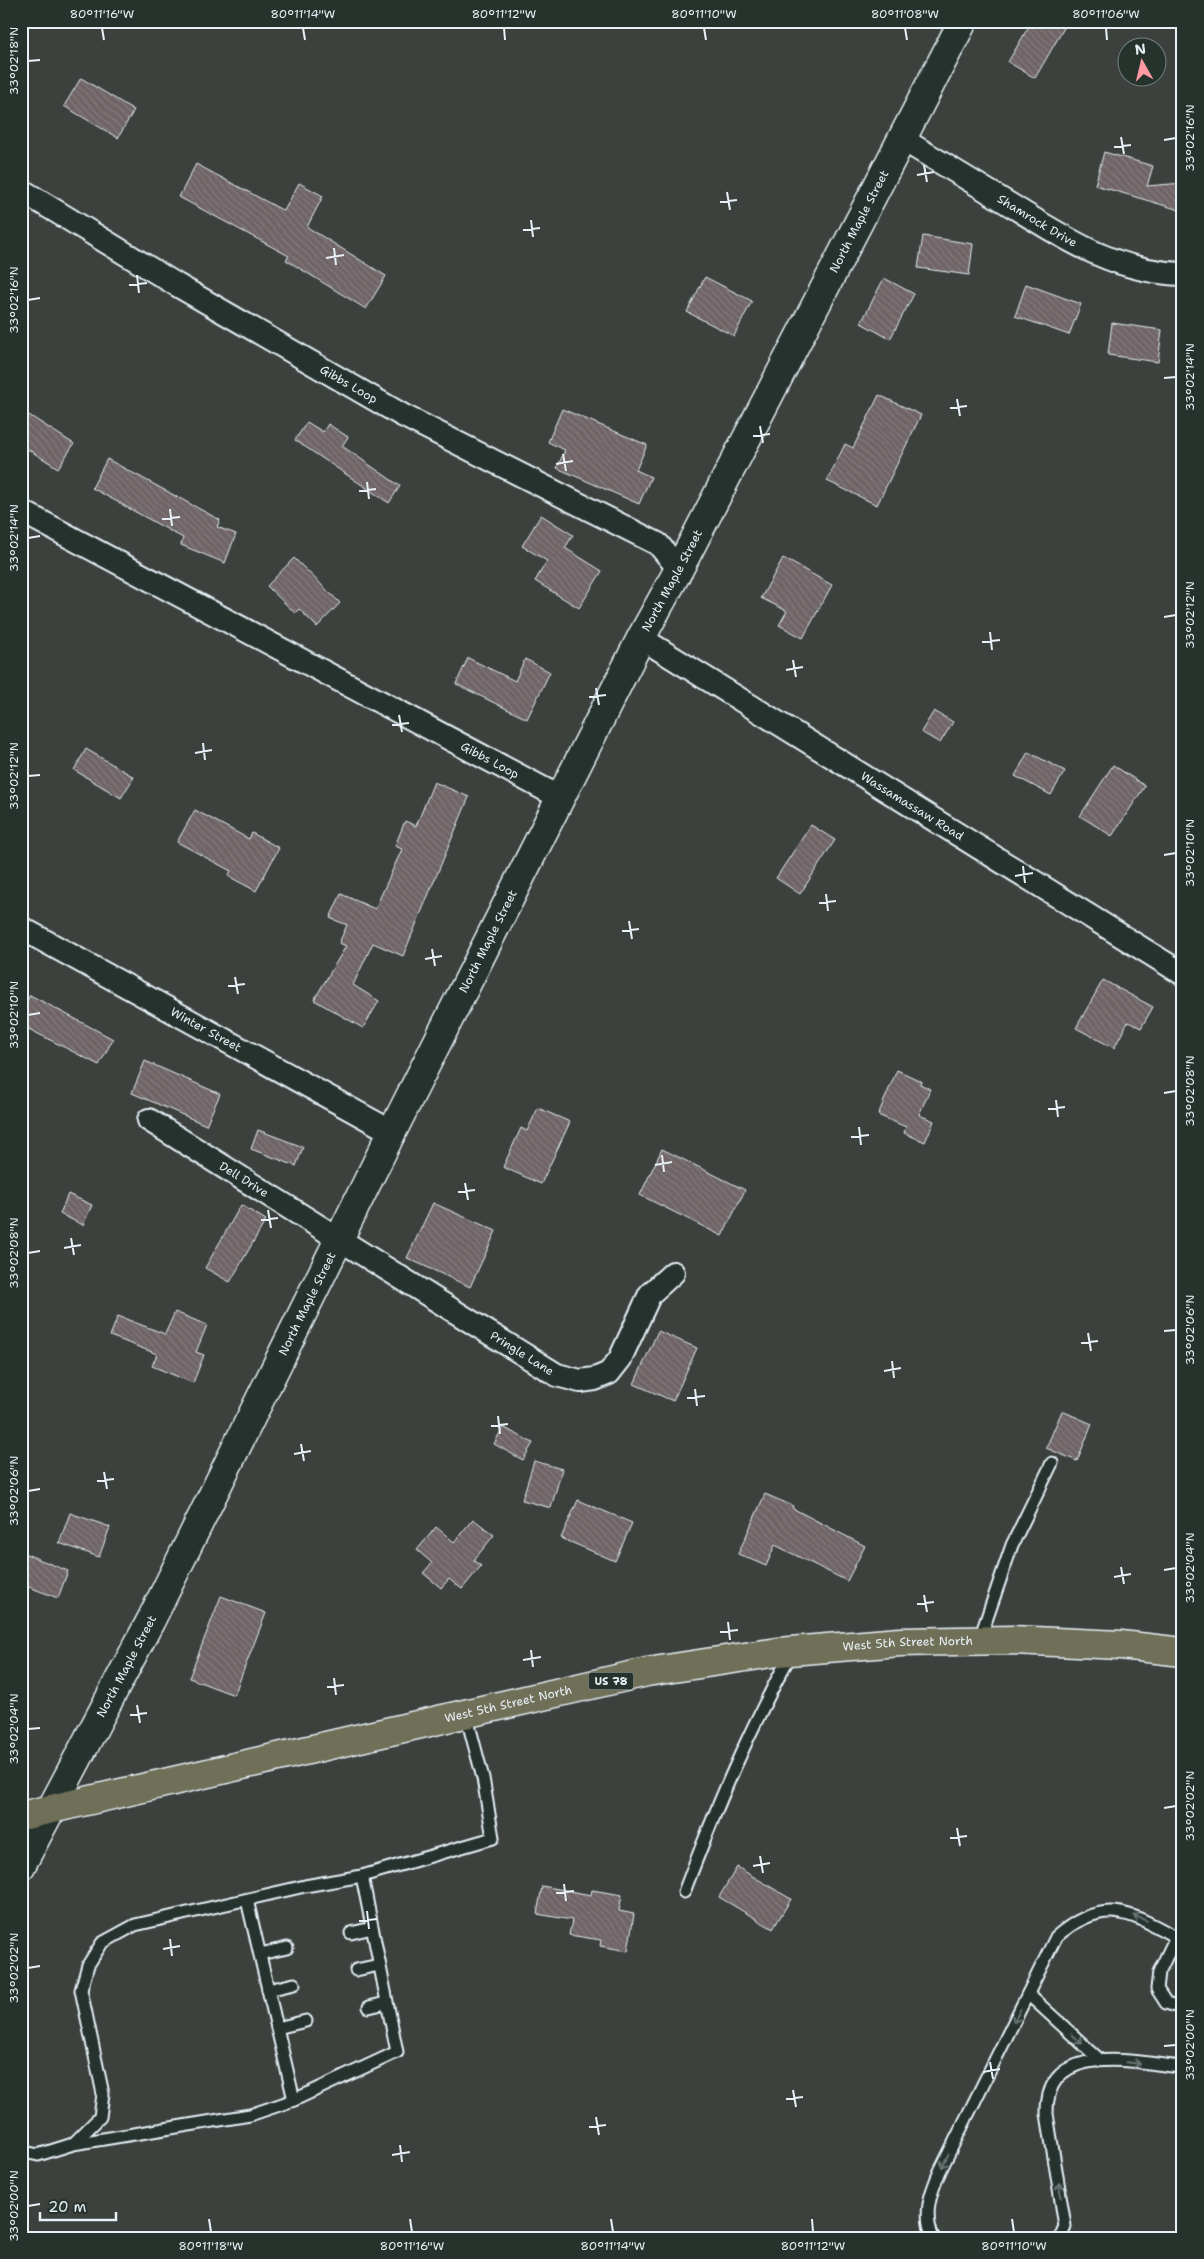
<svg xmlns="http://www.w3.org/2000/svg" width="1204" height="2259" viewBox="0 0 1204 2259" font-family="'Shantell Sans',sans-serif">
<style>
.building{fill:url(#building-back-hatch);stroke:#e8f1f8}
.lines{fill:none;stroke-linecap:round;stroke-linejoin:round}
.lane-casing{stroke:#e8f1f8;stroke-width:15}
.street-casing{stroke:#e8f1f8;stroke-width:26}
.secondary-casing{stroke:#e8f1f8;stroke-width:31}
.primary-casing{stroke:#e8f1f8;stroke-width:31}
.lane{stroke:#26332d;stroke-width:11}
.street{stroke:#26332d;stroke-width:22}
.secondary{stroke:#26332d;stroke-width:28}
.primary{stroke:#706f59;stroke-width:28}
.oneway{stroke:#6a7674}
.ticks{fill:none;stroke:#e8f1f8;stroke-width:2}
.labels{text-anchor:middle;stroke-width:4;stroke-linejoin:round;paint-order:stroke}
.shield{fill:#26332d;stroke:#aeb8bb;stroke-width:1}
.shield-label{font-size:11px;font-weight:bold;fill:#e8f1f8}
.street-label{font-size:12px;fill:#e8f1f8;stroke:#26332d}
.neatline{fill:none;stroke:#e8f1f8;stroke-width:2}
.ticks-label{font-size:12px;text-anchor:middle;fill:#e8f1f8}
</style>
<defs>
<pattern id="building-back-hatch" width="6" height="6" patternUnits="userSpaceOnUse" patternTransform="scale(1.25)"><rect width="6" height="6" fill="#6e6365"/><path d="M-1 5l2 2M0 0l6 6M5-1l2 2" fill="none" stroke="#837a7c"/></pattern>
</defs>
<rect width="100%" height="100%" fill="#3c413e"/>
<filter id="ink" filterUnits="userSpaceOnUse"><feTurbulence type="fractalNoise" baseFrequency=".02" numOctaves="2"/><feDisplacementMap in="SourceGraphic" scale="10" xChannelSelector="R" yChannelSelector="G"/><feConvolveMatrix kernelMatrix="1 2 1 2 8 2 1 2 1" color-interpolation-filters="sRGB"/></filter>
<g filter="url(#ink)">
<!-- building -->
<g class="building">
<path d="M1032,21H1068L1035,78L1008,62Z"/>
<path d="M81,78L134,110L118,138L64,106Z"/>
<path d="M1104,152L1153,166L1147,186L1183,183V211L1095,185Z"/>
<path d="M196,164L284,211L299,183L323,196L307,227L386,276L366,309L286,260L289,256L179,197Z"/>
<path d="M923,236L973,244L969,275L918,268Z"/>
<path d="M705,277L752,301L734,336L687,312Z"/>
<path d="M884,278L914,294L890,339L861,323Z"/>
<path d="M1026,284L1081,304L1069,335L1015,316Z"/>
<path d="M1112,323L1162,330L1158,362L1108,355Z"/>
<path d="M879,395L921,415L877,505L827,481L845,444L853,448Z"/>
<path d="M562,409L647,445L636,470L651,477L639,504L557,468L565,450L548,442Z"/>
<path d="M21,410L74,444L58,468L21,445Z"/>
<path d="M307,422L323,432L328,424L348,437L342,446L400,486L389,503L295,440Z"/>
<path d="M107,459L220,520L217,527L236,534L225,563L181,545L183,538L92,488Z"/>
<path d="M541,515L573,535L565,548L602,571L579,608L535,581L547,561L522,546Z"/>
<path d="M294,558L340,603L317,627L299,609L295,613L267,586Z"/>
<path d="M783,558L832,585L803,638L779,625L787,611L761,598Z"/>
<path d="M468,658L515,681L525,659L550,672L527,719L456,684Z"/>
<path d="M934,711L953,722L940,743L921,732Z"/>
<path d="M86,749L134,777L121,798L74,770Z"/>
<path d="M1028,752L1065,771L1051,795L1015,776Z"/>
<path d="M1113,765L1145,786L1112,836L1080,816Z"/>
<path d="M434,782L469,797L403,956L373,943L353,985L379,1001L363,1028L314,1000L346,946L339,943L347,925L330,918L341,894L375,909L402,849L395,846L405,821L416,826Z"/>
<path d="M195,810L249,839L252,833L279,848L256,891L228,876L231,871L177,842Z"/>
<path d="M811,825L835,840L800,894L776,878Z"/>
<path d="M1103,980L1153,1007L1141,1028L1128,1022L1114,1048L1076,1028Z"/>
<path d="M30,995L113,1039L99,1065L21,1025V1012Z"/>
<path d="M145,1061L220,1094L206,1125L132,1093Z"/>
<path d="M897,1070L921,1081L920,1084L930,1089L919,1115L934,1121L925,1142L904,1133L906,1127L878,1115Z"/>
<path d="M538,1108L570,1122L541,1184L503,1167L521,1128L527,1131Z"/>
<path d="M258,1130L303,1147L296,1166L251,1149Z"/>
<path d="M662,1149L745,1190L722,1236L640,1195Z"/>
<path d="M68,1194L92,1205L83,1225L60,1214Z"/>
<path d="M433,1203L496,1231L470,1287L407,1258Z"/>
<path d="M241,1205L266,1220L230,1282L205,1268Z"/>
<path d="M175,1312L207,1325L196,1352L204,1355L193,1383L152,1366L157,1354L110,1336L118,1316L165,1334Z"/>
<path d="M658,1331L697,1348L673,1401L634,1384Z"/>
<path d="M1062,1411L1092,1424L1077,1461L1046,1448Z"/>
<path d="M503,1427L533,1443L523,1460L494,1444Z"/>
<path d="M534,1461L562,1469L551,1508L522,1500Z"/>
<path d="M765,1494L793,1506L792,1508L865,1546L847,1581L775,1545L766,1566L738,1554Z"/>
<path d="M578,1500L632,1523L615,1561L561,1538Z"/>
<path d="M70,1513L110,1527L99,1557L59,1543Z"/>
<path d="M473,1519L494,1535L474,1560L481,1566L462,1589L449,1579L441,1588L423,1573L432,1563L417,1550L436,1527L454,1542Z"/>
<path d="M21,1552L68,1571L58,1598L21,1584Z"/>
<path d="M221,1596L266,1613L234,1695L189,1678Z"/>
<path d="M737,1867L791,1899L773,1929L719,1897Z"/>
<path d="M542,1886L591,1895L592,1890L622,1895L619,1911L634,1914L628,1951L600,1946L601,1940L569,1935L572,1920L537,1914Z"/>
</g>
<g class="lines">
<!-- lane casing -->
<g class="lane-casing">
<g id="lane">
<path d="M979,1641L1012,1545L1052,1463"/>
<path d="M684,1892C716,1808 748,1731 792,1652"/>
<path d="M247,1900L294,2100"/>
<path d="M351,1933L372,1928"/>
<path d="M1176,1937L1159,1972L1157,1989L1166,2003L1183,2008"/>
<path d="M260,1954L287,1948"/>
<path d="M356,1970L379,1965"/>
<path d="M268,1990L294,1984"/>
<path d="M1028,1994L1100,2060"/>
<path d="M369,2007L386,2003"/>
<path d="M277,2028L306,2021"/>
<path d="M73,2144L250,2115L294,2100L397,2052L362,1876"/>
<path d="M21,2151L38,2155L73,2144L100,2117L103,2094L81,1990L88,1965L102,1943L135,1925L305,1886L362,1876L493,1838L483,1778L466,1714"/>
<path d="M933,2238C923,2214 930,2194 940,2171L1056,1937C1105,1894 1133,1914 1183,1941"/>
<path d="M1060,2238L1065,2226L1047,2114C1045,2039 1136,2063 1183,2067"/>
</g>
</g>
<!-- street casing -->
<g class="street-casing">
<g id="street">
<path id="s1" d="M902,139C938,161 974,183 1009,204C1066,239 1115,272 1183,274"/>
<path id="s2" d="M21,190L177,285L402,415L658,544L679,569"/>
<path id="s3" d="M21,511L561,798"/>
<path id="s4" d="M641,638L1183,974"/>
<path id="s5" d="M21,928L392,1132"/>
<path id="s6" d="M149,1120L481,1328L557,1375L580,1381L595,1379L609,1373L620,1359L650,1294L673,1273"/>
</g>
</g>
<!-- secondary casing -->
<g class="secondary-casing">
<g id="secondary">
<path id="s7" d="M21,1866L151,1620L392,1132L641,638L679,569L963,21"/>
</g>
</g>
<!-- primary casing -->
<g class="primary-casing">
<g id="primary">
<path id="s8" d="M21,1816L647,1672L778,1652L900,1642L1012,1640L1121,1645L1183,1652"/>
</g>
</g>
<!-- lane -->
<use href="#lane" class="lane"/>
<!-- street -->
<use href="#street" class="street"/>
<!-- secondary -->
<use href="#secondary" class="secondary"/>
<!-- primary -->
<use href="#primary" class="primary"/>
</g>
<!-- one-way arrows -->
<defs><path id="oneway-shaft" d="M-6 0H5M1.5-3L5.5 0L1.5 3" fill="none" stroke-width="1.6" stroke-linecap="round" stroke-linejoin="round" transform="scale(1.25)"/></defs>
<g class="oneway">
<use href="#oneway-shaft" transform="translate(1140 1918) rotate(-158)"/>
<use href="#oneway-shaft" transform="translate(1017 2016) rotate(117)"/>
<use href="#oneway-shaft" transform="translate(1077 2039) rotate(42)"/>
<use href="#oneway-shaft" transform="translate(1133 2063) rotate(5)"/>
<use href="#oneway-shaft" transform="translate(945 2161) rotate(117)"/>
<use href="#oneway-shaft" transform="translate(1060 2190) rotate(-100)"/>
</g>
</g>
<!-- ticks -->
<path class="ticks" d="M102,28L104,40M303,28L305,40M504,28L505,40M704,28L706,40M905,28L907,40M1106,28L1107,40M28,61L40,60M1121,137L1124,154M1164,140L1176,138M1114,147L1131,145M924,165L927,182M917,175L934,172M727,192L730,210M720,202L737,200M531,220L533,237M523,230L540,228M334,248L336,265M326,258L344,255M137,275L139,293M129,285L147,283M28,300L40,298M1164,378L1176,377M957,399L960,416M950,408L967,406M760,426L763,443M753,436L770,434M563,454L566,471M556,464L573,461M367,482L369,499M359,491L376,489M170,509L172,526M162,519L180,517M28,538L40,536M1164,617L1176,615M990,632L992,650M982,642L1000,640M793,660L796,677M786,670L803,667M596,688L599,705M589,697L606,695M399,715L402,732M392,725L409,723M203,743L205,760M195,753L212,750M28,776L40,775M1164,855L1176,853M1023,866L1025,883M1015,876L1033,873M826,894L828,911M819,903L836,901M629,921L632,939M622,931L639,929M432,949L435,966M425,959L442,956M235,977L238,994M228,986L245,984M28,1015L40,1013M1164,1093L1176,1091M1056,1100L1058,1117M1048,1109L1065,1107M859,1127L861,1145M851,1137L869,1135M662,1155L664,1172M655,1165L672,1162M465,1183L468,1200M458,1192L475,1190M268,1210L271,1228M261,1220L278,1218M71,1238L74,1255M64,1248L81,1245M28,1253L40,1251M1164,1331L1176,1330M1088,1333L1091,1351M1081,1343L1098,1341M892,1361L894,1378M884,1371L901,1368M695,1389L697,1406M687,1398L705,1396M498,1416L500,1434M491,1426L508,1424M301,1444L304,1461M294,1454L311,1451M104,1472L107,1489M97,1481L114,1479M28,1491L40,1489M1121,1567L1124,1584M1164,1570L1176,1568M1114,1577L1131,1574M924,1595L927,1612M917,1604L934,1602M728,1622L730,1640M720,1632L738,1630M531,1650L533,1667M523,1660L541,1657M334,1678L336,1695M327,1687L344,1685M137,1705L140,1723M130,1715L147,1713M28,1729L40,1728M1164,1808L1176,1806M957,1828L960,1846M950,1838L967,1836M760,1856L763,1873M753,1866L770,1863M564,1884L566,1901M556,1893L574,1891M367,1911L369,1929M359,1921L377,1919M170,1939L172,1956M163,1949L180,1946M28,1968L40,1966M1164,2046L1176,2045M990,2062L993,2079M983,2072L1000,2069M793,2090L796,2107M786,2099L803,2097M596,2117L599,2135M589,2127L606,2125M400,2145L402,2162M392,2155L410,2152M28,2206L40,2204M209,2219L211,2232M410,2219L412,2232M611,2219L613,2232M812,2219L813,2232M1012,2219L1014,2232"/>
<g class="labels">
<!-- shield labels -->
<rect class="shield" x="588.5" y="1672.5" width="45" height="17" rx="4"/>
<g class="shield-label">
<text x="611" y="1685">US 78</text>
</g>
<!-- street labels -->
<g class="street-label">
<text dy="4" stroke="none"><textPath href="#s1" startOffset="158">Shamrock Drive</textPath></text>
<text dy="4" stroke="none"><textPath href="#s7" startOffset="1846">North Maple Street</textPath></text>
<text dy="4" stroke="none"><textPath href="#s2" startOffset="381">Gibbs Loop</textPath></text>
<text dy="4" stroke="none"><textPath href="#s7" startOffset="1441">North Maple Street</textPath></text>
<text dy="4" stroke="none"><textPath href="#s3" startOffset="531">Gibbs Loop</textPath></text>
<text dy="4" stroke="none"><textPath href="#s4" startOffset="319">Wassamassaw Road</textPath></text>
<text dy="4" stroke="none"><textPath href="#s7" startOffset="1036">North Maple Street</textPath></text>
<text dy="4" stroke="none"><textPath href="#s5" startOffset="211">Winter Street</textPath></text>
<text dy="4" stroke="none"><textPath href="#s6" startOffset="112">Dell Drive</textPath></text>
<text dy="4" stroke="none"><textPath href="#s7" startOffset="631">North Maple Street</textPath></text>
<text dy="4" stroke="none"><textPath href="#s6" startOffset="440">Pringle Lane</textPath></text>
<text dy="4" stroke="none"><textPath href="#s8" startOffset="905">West 5th Street North</textPath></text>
<text dy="4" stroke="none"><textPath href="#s7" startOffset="226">North Maple Street</textPath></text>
<text dy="4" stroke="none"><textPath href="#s8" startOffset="500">West 5th Street North</textPath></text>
</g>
</g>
<!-- margin -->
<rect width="1204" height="2259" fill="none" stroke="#26332d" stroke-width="55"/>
<!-- north arrow -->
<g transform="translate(1142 62) rotate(352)"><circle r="24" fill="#26332d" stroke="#747f7e"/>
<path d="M0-4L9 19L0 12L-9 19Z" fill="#ff9aa2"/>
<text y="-8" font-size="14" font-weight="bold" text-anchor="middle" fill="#e8f1f8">N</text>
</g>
<!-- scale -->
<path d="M40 2212v8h76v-8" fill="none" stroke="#e8f1f8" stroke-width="2.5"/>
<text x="48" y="2212" font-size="15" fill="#e8f1f8" stroke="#26332d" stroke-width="4" paint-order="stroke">20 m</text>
<rect x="28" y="28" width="1148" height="2204" class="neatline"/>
<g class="ticks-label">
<text x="102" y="18">80°11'16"W</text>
<text x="303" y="18">80°11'14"W</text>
<text x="504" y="18">80°11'12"W</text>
<text x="704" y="18">80°11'10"W</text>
<text x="905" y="18">80°11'08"W</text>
<text x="1106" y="18">80°11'06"W</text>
<text transform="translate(14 61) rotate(-90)" y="4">33°02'18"N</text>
<text transform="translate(1190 138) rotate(-90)" y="4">33°02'16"N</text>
<text transform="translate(14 300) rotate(-90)" y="4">33°02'16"N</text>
<text transform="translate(1190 377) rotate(-90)" y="4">33°02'14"N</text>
<text transform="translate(14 538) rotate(-90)" y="4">33°02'14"N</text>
<text transform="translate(1190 615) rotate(-90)" y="4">33°02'12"N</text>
<text transform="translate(14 776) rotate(-90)" y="4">33°02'12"N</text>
<text transform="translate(1190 853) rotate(-90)" y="4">33°02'10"N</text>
<text transform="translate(14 1015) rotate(-90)" y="4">33°02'10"N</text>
<text transform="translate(1190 1091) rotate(-90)" y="4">33°02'08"N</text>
<text transform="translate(14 1253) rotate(-90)" y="4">33°02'08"N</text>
<text transform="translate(1190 1330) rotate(-90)" y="4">33°02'06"N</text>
<text transform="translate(14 1491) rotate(-90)" y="4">33°02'06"N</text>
<text transform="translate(1190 1568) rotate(-90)" y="4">33°02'04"N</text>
<text transform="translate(14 1729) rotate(-90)" y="4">33°02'04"N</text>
<text transform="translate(1190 1806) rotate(-90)" y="4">33°02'02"N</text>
<text transform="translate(14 1968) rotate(-90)" y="4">33°02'02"N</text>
<text transform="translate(1190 2045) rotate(-90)" y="4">33°02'00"N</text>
<text transform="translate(14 2206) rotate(-90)" y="4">33°02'00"N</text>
<text x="211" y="2250">80°11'18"W</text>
<text x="412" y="2250">80°11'16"W</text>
<text x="613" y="2250">80°11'14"W</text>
<text x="813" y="2250">80°11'12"W</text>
<text x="1014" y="2250">80°11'10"W</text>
</g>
</svg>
